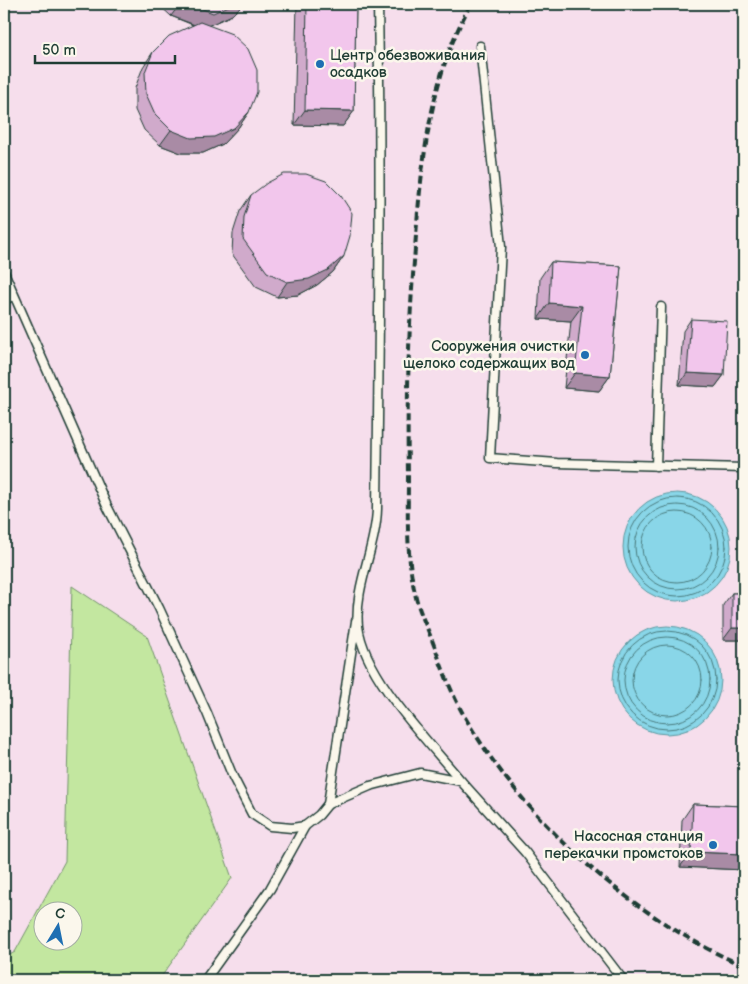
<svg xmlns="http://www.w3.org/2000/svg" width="748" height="984" viewBox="0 0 748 984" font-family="'Balsamiq Sans',sans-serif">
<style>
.built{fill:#f6deec;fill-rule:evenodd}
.green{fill:#c3e7a0;stroke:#71926a;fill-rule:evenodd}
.water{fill:#89d6e8;stroke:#5f99a0}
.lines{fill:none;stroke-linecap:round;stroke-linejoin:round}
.shore{stroke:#497a7c;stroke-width:1}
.service-casing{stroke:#1f3d34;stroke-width:11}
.service{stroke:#fbf7ec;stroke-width:8}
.rail{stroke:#1f3d34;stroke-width:4;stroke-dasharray:8 4;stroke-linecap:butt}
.wall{fill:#d0aacb;stroke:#1f3d34}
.shaded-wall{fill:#a98ba5;stroke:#1f3d34}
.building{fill:#f2c6ec;stroke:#1f3d34}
.poi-dot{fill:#1f6fb2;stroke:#fbf7ec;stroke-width:2}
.labels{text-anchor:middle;stroke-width:5;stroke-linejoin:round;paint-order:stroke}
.poi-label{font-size:15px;fill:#1f3d34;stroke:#fbf7ec;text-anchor:end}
</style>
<rect width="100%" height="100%" fill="#f8e8ec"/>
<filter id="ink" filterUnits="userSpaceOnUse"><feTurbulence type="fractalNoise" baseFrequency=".02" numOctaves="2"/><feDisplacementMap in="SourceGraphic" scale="10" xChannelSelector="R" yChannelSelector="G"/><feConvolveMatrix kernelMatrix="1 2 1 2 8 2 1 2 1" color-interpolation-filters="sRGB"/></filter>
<g filter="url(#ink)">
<!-- built -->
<path class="built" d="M4,4H744V980H4ZM42,912H72V942H42Z"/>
<!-- green -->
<path class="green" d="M72,586L147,636L232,878L159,980H4V958L15,952L65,861ZM42,912H72V942H42Z"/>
<!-- water -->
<g class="water">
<circle cx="677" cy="547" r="54"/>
<circle cx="667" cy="680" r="54"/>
</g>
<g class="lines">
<!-- shore -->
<g class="shore">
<circle cx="677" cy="547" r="49"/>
<circle cx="677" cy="547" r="42"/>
<circle cx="677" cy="547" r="35"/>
<circle cx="667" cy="680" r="49"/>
<circle cx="667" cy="680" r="43"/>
<circle cx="667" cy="680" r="35"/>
</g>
<!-- service casing -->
<g class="service-casing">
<g id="service">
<path d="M378,4C381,172 379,341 377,509C376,548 354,586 358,626C364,677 429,742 461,781"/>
<path d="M480,46L501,247L490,458L557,463L744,468"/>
<path d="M4,272L106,504L159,608L207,713L233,777L252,814L270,826L292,828L305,826L319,815L328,804L370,786L420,773L461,781L525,852L623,980"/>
<path d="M4,301L13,295"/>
<path d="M656,466L661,307"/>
<path d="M328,804L356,621"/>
<path d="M205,980L270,889L305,826"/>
</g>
</g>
<!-- service -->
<use href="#service" class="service"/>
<!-- rail -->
<path class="rail" d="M471,4C425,84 420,184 413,275C408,342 407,408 408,476C408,514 406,555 415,593C418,609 426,625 432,640C441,664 450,690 462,712C522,819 632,918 744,966"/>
</g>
<!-- wall -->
<g class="wall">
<path d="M158,4H243L232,15L209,25L249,112L238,128L223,144L203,153H181L160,145L144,130L135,110V88L143,67L153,52L193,25L171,16Z"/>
<path d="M297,4H356L354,111L343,126L294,125Z"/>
<path d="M251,195L344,256L333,272L317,285L298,295L277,297L256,287L232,254L233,233L240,211Z"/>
<path d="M551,262L621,266L610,376L599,391L564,388L571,321L538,319L540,278Z"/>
<path d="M691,319L724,375L715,387L679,385L683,331Z"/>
<path d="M732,593H744V640H723V605Z"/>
<path d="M693,804L744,806V870L680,867L682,820Z"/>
</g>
<!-- shaded-wall -->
<g class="shaded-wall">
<path d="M180,4H243L232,15L203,28L171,16Z"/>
<path d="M305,110L354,111L343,126L294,125Z"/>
<path d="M249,112L238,128L223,144L203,153H181L160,145L171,130Z"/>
<path d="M344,256L333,272L317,285L298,295L277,297L287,282Z"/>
<path d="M549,303L582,306L571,321L538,319Z"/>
<path d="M575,373L610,376L599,391L564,388Z"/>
<path d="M687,373L724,375L715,387L679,385Z"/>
<path d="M732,628H744V640H723Z"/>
<path d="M691,852L744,854V870L680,867Z"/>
</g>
<!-- building -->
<g class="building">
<path d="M190,4H233L213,13Z"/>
<path d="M307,4H356L354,111L305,110Z"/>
<path d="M200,22L232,34L248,49L257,70V92L249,112L234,128L214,137L191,138L171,130L155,114L146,94L145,72L153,52L169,36Z"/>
<path d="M284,174H306L326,181L341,196L352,213L350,236L344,256L328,270L309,279L287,282L267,272L243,239L244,217L251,195L267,183Z"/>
<path d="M551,262L621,266L610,376L575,373L582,306L549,303Z"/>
<path d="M691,319L727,321L724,375L687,373Z"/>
<rect x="732" y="593" width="12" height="35"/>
<path d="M693,804L744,806V854L691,852Z"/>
</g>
</g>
<!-- markers -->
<g class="poi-dot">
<circle cx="320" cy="64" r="5"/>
<circle cx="585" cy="355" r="5"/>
<circle cx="713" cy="845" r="5"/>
</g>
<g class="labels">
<!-- poi labels -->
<g class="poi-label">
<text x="330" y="60" text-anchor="start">Центр обезвоживания<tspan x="330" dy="17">осадков</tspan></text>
<text x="575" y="351">Сооружения очистки<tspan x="575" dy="17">щелоко содержащих вод</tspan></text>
<text x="703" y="841">Насосная станция<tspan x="703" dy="17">перекачки промстоков</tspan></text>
</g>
</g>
<!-- margin -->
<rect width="748" height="984" fill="none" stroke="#fbf7ec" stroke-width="20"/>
<rect x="10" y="10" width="728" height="964" fill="none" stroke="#1f3d34" stroke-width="2" filter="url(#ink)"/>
<!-- north arrow -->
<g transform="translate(58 926) rotate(10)"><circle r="24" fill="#fbf7ec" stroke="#a3ada2"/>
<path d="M0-4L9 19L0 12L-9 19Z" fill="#1f6fb2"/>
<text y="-8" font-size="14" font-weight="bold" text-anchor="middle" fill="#1f3d34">С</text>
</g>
<!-- scale -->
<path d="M35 55v8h140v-8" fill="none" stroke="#1f3d34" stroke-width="2.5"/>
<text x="42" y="55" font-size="15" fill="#1f3d34" stroke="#fbf7ec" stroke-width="4" paint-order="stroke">50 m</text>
</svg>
